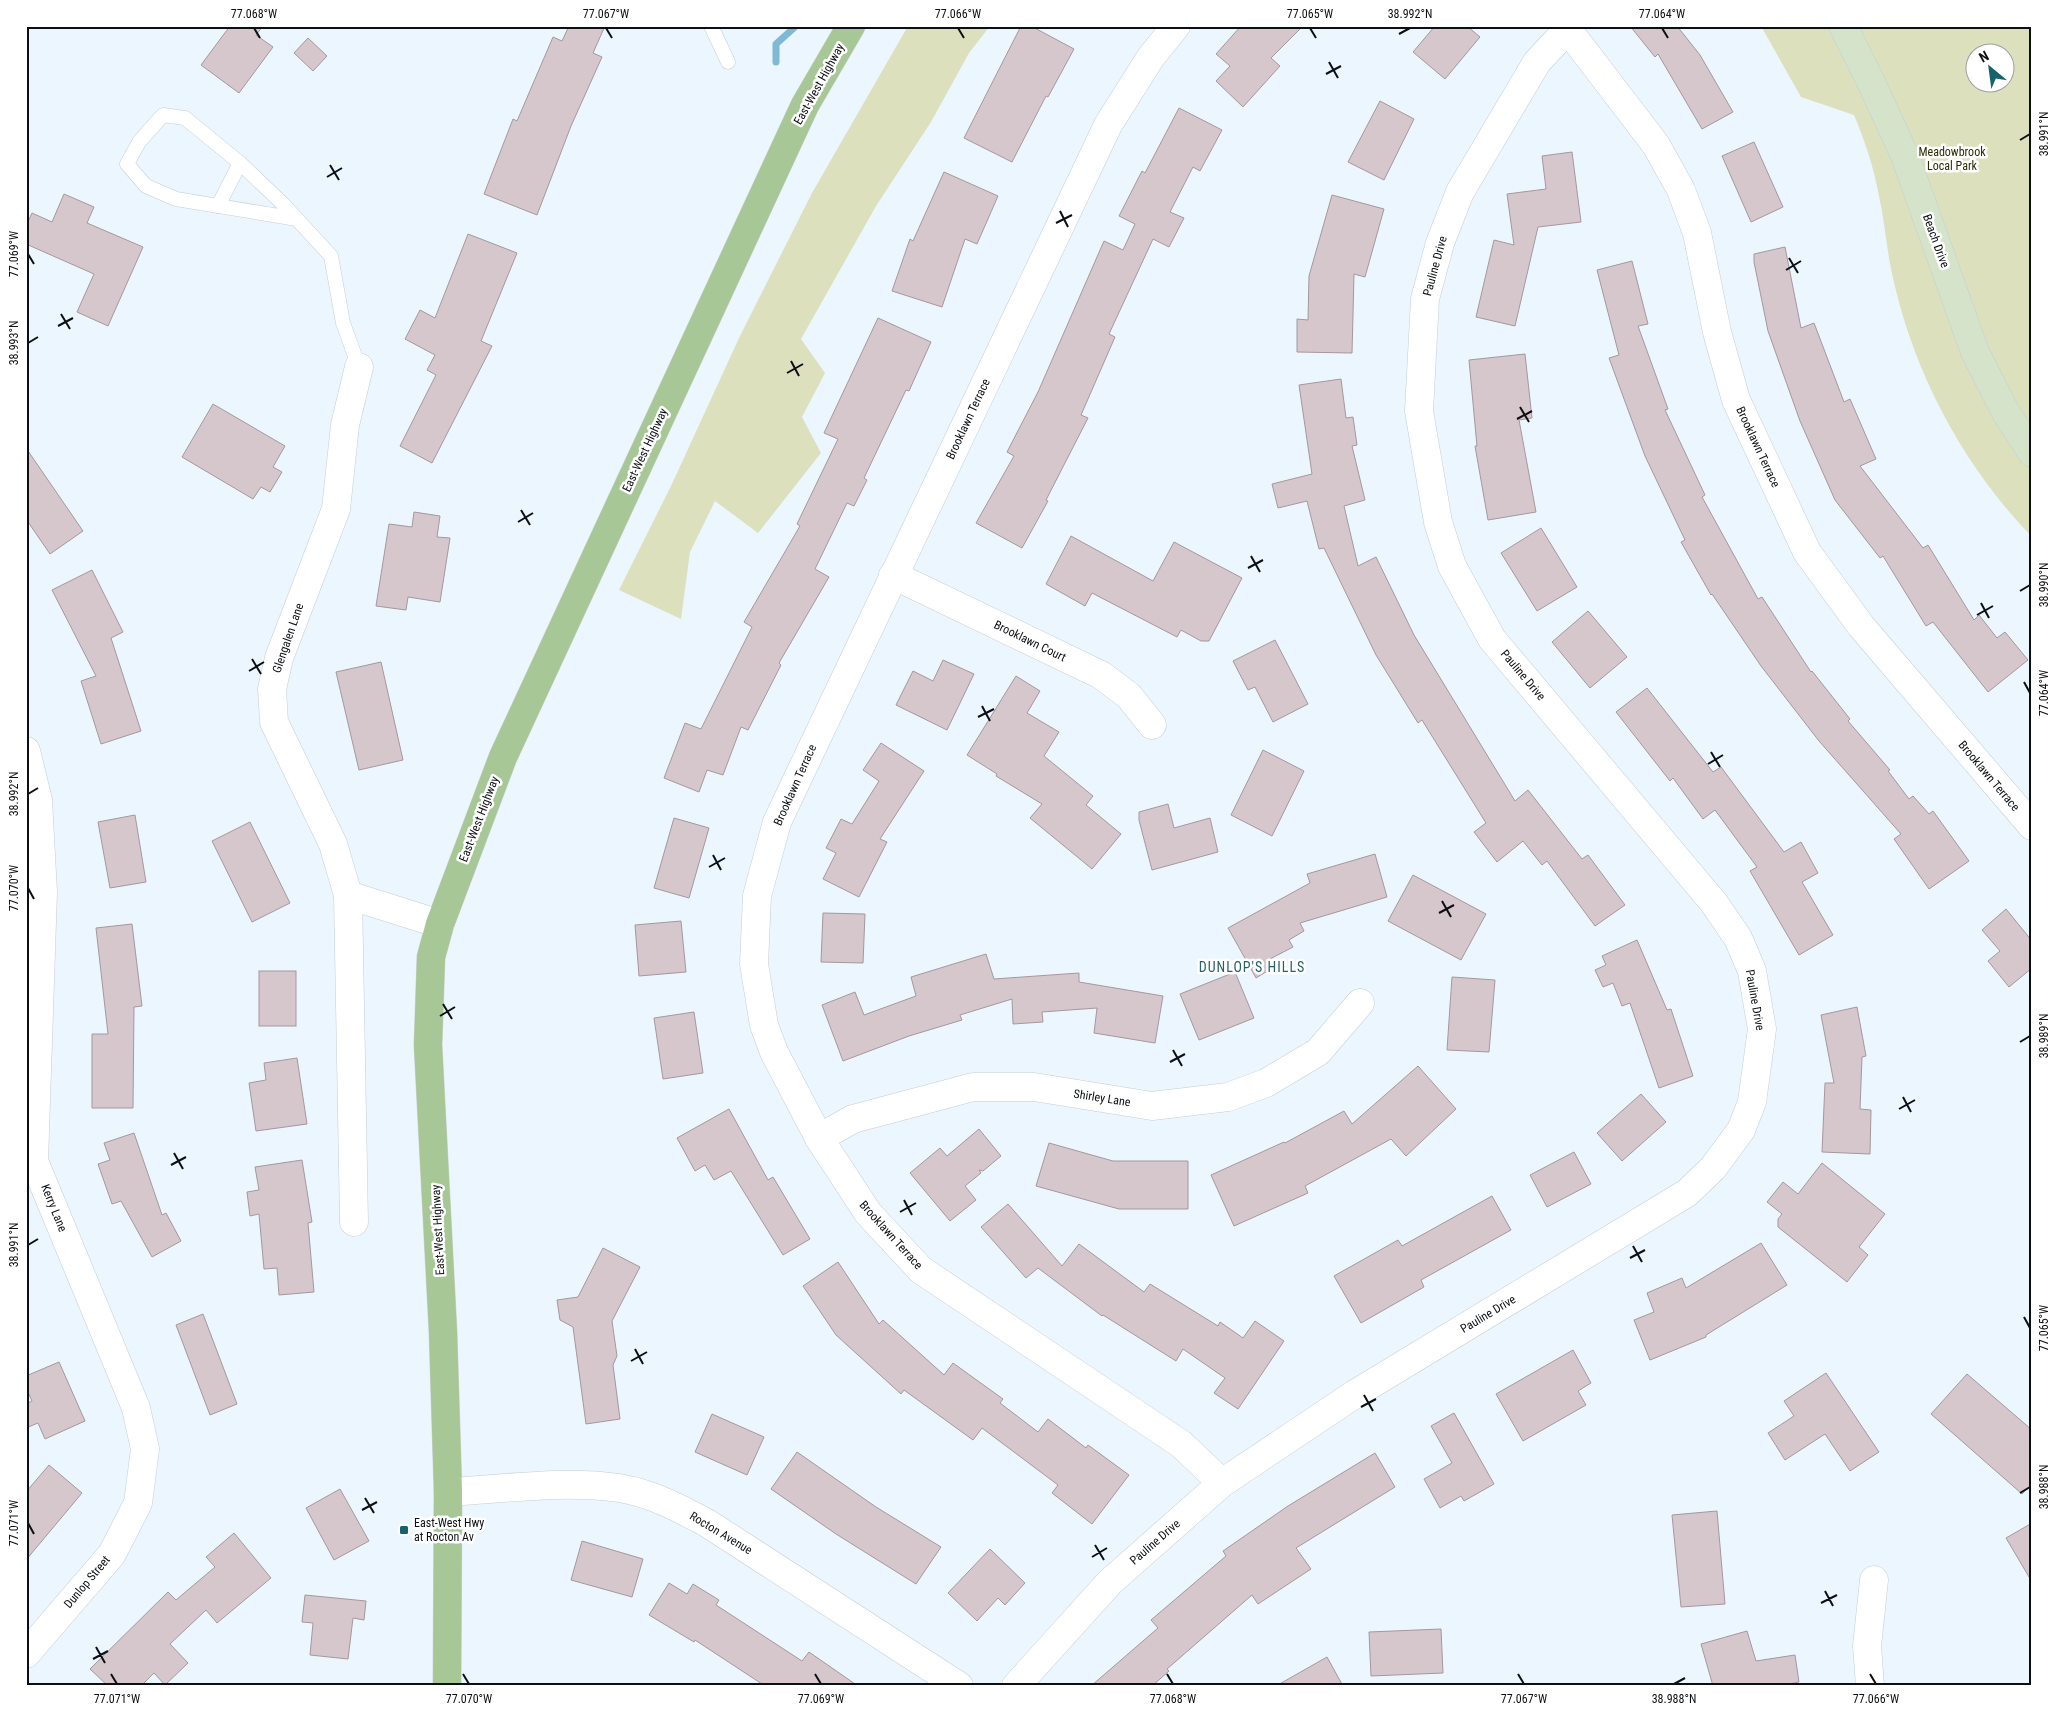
<svg xmlns="http://www.w3.org/2000/svg" width="2058" height="1712" viewBox="0 0 2058 1712" font-family="'Roboto Condensed',sans-serif">
<style>
.green{fill:#dce0bd;fill-rule:evenodd}
.lines{fill:none;stroke-linecap:round;stroke-linejoin:round}
.stream{stroke:#7fb9d5;stroke-width:7}
.building{fill:#d5c7cb;stroke:#a5989c}
.lane-casing{stroke:#c4ced7;stroke-width:15}
.street-casing{stroke:#c4ced7;stroke-width:29}
.secondary-casing{stroke:#c4ced7;stroke-width:29}
.primary-casing{stroke:#d3d4d5;stroke-width:29}
.lane{stroke:#fff;stroke-width:14}
.street{stroke:#fff;stroke-width:28}
.secondary{stroke:#d4e3ca;stroke-width:28}
.primary{stroke:#a8c796;stroke-width:28}
.ticks{fill:none;stroke:#0d1013;stroke-width:2}
.poi-dot{fill:#16626e;stroke:#fff;stroke-width:2}
.labels{text-anchor:middle;stroke-width:5;stroke-linejoin:round;paint-order:stroke}
.street-label{font-size:12px;fill:#0d1013;stroke:#fff}
.park-label{font-size:12px;fill:#2b2d02;stroke:#fff}
.poi-label{font-size:12px;fill:#0d1013;stroke:#fff;text-anchor:start}
.neighbourhood-label{font-size:14px;letter-spacing:1px;fill:#286069;stroke:#fff}
.neatline{fill:none;stroke:#0d1013;stroke-width:2}
.ticks-label{font-size:12px;text-anchor:middle;fill:#0d1013}
</style>
<rect width="100%" height="100%" fill="#ebf6ff"/>
<!-- green -->
<g class="green">
<path d="M908,26H990L969,53L931,122L876,206L801,339L825,373L802,417L821,453L758,533L715,501L690,552L681,619L619,590L671,486L740,336L812,193Z"/>
<path d="M1761,26H2032V537C1961,463 1912,370 1891,269C1886,243 1884,217 1878,191C1873,165 1864,139 1854,115L1801,97ZM1976,52H2006V82H1976Z"/>
</g>
<g class="lines">
<!-- stream -->
<path class="stream" d="M776,62V44L796,26"/>
</g>
<!-- building -->
<g class="building">
<path d="M230,26H263L256,35L273,47L239,93L201,65Z"/>
<path d="M569,26H605L593,53L602,57L571,126L537,215L484,194L513,119L517,121L553,37L562,41Z"/>
<path d="M1021,26H1031L1074,49L1048,97L1046,96L1012,162L964,138Z"/>
<path d="M1241,26H1303L1271,58L1280,66L1243,107L1216,81L1230,66L1216,54Z"/>
<path d="M1435,26H1467L1480,37L1445,79L1413,52Z"/>
<path d="M1630,26H1677L1700,55L1733,112L1702,129L1658,54L1655,57Z"/>
<path d="M308,38L327,56L313,71L294,53Z"/>
<path d="M1380,101L1414,119L1384,180L1348,162Z"/>
<path d="M1179,108L1222,130L1200,171L1193,167L1170,212L1184,218L1169,247L1153,239L1109,334L1115,337L1081,415L1088,418L1046,500L1048,501L1022,548L976,523L1014,456L1007,452L1038,392L1104,241L1123,250L1135,224L1119,216L1142,171L1145,173Z"/>
<path d="M1754,142L1783,207L1751,222L1722,156Z"/>
<path d="M1572,152L1581,222L1538,227L1515,326L1476,317L1494,240L1514,245L1507,194L1546,189L1542,156Z"/>
<path d="M944,172L998,196L977,244L965,239L942,307L892,291L910,239L913,241Z"/>
<path d="M64,194L94,207L87,223L143,247L108,326L77,312L94,274L26,244V226L32,213L52,222Z"/>
<path d="M1332,195L1384,209L1365,277L1354,274L1352,353L1297,352V319L1308,320L1309,276Z"/>
<path d="M468,234L517,253L481,341L492,346L432,463L400,446L436,375L427,370L435,355L405,339L420,310L435,318Z"/>
<path d="M1785,247L1801,328L1814,323L1844,402L1850,399L1876,459L1860,466L1923,548L1928,545L1974,620L1979,615L1997,638L2005,632L2028,660L1988,692L1933,622L1926,626L1883,556L1880,558L1835,500L1800,421L1768,331L1754,262V254Z"/>
<path d="M1632,261L1648,324L1638,326L1668,409L1665,410L1705,495L1702,497L1758,599L1762,597L1811,672L1812,671L1850,719L1848,721L1890,770L1888,771L1909,799L1913,796L1929,814L1933,811L1969,861L1929,889L1894,839L1901,834L1819,741L1761,666L1712,594L1711,595L1681,542L1685,540L1645,456L1609,358L1619,355L1597,270Z"/>
<path d="M878,318L931,342L909,391L906,390L864,478L867,480L854,506L847,503L815,569L829,577L779,663L781,665L748,730L741,727L723,775L707,770L699,792L664,778L685,723L701,729L752,627L744,622L800,526L797,524L838,439L824,433Z"/>
<path d="M1525,354L1532,418L1519,420L1536,512L1488,520L1475,446H1477L1469,360Z"/>
<path d="M1341,379L1346,418L1353,417L1357,445L1352,446L1365,500L1344,506L1358,566L1376,557L1414,635L1515,801L1528,790L1582,859L1588,855L1625,905L1595,926L1547,861L1542,865L1523,841L1497,862L1474,832L1486,823L1422,720L1418,723L1376,655L1324,548L1319,549L1307,501L1278,508L1272,484L1312,474L1299,385Z"/>
<path d="M213,404L285,446L273,467L282,472L270,492L261,487L253,499L182,457Z"/>
<path d="M26,448L83,531L50,554L26,519Z"/>
<path d="M414,512L440,516L437,537L450,538L440,602L408,597L406,610L376,606L389,524L412,527Z"/>
<path d="M1541,528L1577,587L1537,611L1501,553Z"/>
<path d="M1071,536L1153,581L1174,542L1242,578L1209,641H1201L1181,630L1177,637L1092,593L1085,606L1046,584Z"/>
<path d="M92,570L123,632L111,638L141,731L101,744L81,681L96,676L52,590Z"/>
<path d="M1588,611L1627,657L1590,688L1552,642Z"/>
<path d="M1275,640L1308,704L1273,722L1255,687L1248,690L1233,661Z"/>
<path d="M943,660L974,674L947,730L896,705L913,671L933,681Z"/>
<path d="M381,662L403,760L359,770L336,672Z"/>
<path d="M1016,676L1040,691L1027,713L1059,732L1044,756L1093,796L1086,805L1121,834L1092,869L1030,818L1042,804L996,776L997,774L967,755Z"/>
<path d="M1647,688L1713,772L1721,767L1784,852L1801,842L1818,873L1802,882L1833,935L1799,955L1750,871L1757,867L1715,810L1703,819L1673,778L1670,781L1616,712Z"/>
<path d="M881,743L924,771L880,839L887,842L859,897L823,879L836,853L826,848L841,819L852,824L879,781L863,770Z"/>
<path d="M1263,750L1304,771L1272,836L1231,815Z"/>
<path d="M1168,804L1174,828L1210,818L1218,852L1152,870L1139,820V812Z"/>
<path d="M135,815L146,882L110,888L98,822Z"/>
<path d="M674,818L709,828L689,898L654,888Z"/>
<path d="M250,822L290,903L252,922L212,841Z"/>
<path d="M1375,854L1387,897L1300,923L1304,931L1289,940L1293,947L1270,959L1274,967L1256,978L1228,928L1310,883L1307,874Z"/>
<path d="M1413,875L1486,914L1461,960L1388,921Z"/>
<path d="M2006,909L2032,941V968L2009,987L1988,961L2000,951L1982,930Z"/>
<path d="M823,913L865,914L863,963L821,962Z"/>
<path d="M681,921L686,972L639,976L635,925Z"/>
<path d="M132,924L142,1006L134,1007L133,1108H92V1034H108L96,928Z"/>
<path d="M1637,940L1667,1010L1671,1009L1693,1076L1659,1088L1630,1003L1622,1006L1613,983L1603,987L1595,970L1606,965L1602,956Z"/>
<path d="M986,954L994,979L1079,973V982L1163,996L1155,1043L1094,1033L1097,1008L1042,1012L1043,1022L1013,1024L1012,999L960,1015L962,1020L909,1036L843,1061L822,1005L855,992L864,1015L916,996L911,977Z"/>
<rect x="259" y="971" width="37" height="55"/>
<path d="M1235,972L1254,1018L1199,1040L1180,994Z"/>
<path d="M1452,977L1495,980L1489,1052L1447,1050Z"/>
<path d="M1857,1007L1866,1056L1862,1057L1860,1109L1871,1110L1870,1154L1822,1152L1825,1083H1834L1821,1015Z"/>
<path d="M694,1012L703,1073L663,1079L654,1018Z"/>
<path d="M297,1058L307,1124L256,1131L249,1083L266,1080L264,1063Z"/>
<path d="M1418,1066L1456,1109L1406,1156L1391,1139L1305,1186L1308,1193L1234,1226L1211,1175L1284,1142L1285,1143L1344,1111L1352,1124Z"/>
<path d="M1641,1094L1666,1122L1622,1161L1597,1133Z"/>
<path d="M729,1109L768,1180L773,1177L810,1239L783,1255L731,1171L714,1180L705,1165L695,1171L677,1138Z"/>
<path d="M979,1129L1001,1156L983,1171L979,1170L981,1173L965,1186L976,1200L950,1221L910,1173L940,1148L947,1156Z"/>
<path d="M134,1133L162,1215L166,1213L181,1241L152,1257L121,1201L112,1204L98,1164L110,1160L104,1143Z"/>
<path d="M1049,1143L1113,1161H1188V1209H1119L1036,1186Z"/>
<path d="M1574,1152L1591,1184L1547,1207L1530,1175Z"/>
<path d="M302,1160L312,1222L308,1223L314,1292L279,1295L277,1268L264,1269L259,1214L250,1216L247,1192L259,1190L255,1167Z"/>
<path d="M1822,1163L1885,1214L1859,1247L1868,1255L1847,1282L1778,1227V1219L1782,1214L1767,1202L1783,1182L1798,1194Z"/>
<path d="M1492,1196L1511,1230L1421,1280L1424,1287L1361,1323L1334,1276L1398,1240L1402,1246Z"/>
<path d="M1008,1204L1062,1266L1079,1244L1144,1292L1150,1284L1218,1326L1220,1322L1243,1338L1255,1321L1284,1341L1238,1409L1214,1393L1225,1378L1183,1349L1176,1361L1103,1315L1102,1316L1038,1268L1026,1278L981,1227Z"/>
<path d="M1761,1243L1787,1285L1706,1335V1337L1650,1360L1634,1320L1654,1312L1647,1293L1682,1278L1686,1288Z"/>
<path d="M603,1248L640,1267L612,1321L617,1356L613,1365L620,1419L586,1424L573,1327L560,1320L557,1300L578,1297Z"/>
<path d="M838,1262L879,1324L883,1320L944,1375L953,1363L1003,1399L1000,1403L1038,1432L1048,1419L1086,1448L1088,1445L1129,1475L1092,1524L1052,1493L1058,1485L982,1428L973,1440L904,1390L901,1394L836,1335L803,1286Z"/>
<path d="M203,1314L237,1404L210,1415L176,1325Z"/>
<path d="M1573,1350L1591,1383L1578,1391L1586,1405L1523,1441L1496,1394Z"/>
<path d="M59,1362L85,1421L45,1439L38,1423L26,1428V1404L32,1401L26,1388V1376Z"/>
<path d="M1826,1373L1879,1452L1850,1471L1825,1434L1785,1460L1768,1433L1794,1416L1784,1401Z"/>
<path d="M1967,1374L2032,1430V1484L2022,1494L1931,1414Z"/>
<path d="M1454,1413L1494,1484L1464,1501L1461,1496L1440,1508L1424,1479L1452,1463L1431,1426Z"/>
<path d="M712,1414L764,1437L747,1475L695,1452Z"/>
<path d="M797,1452L876,1507L941,1547L916,1584L836,1534L771,1489Z"/>
<path d="M1375,1453L1395,1487L1296,1548L1311,1569L1258,1604L1252,1595L1167,1669L1169,1671L1152,1686H1091L1158,1628L1151,1620L1226,1556L1223,1551L1288,1506Z"/>
<path d="M49,1465L82,1493L26,1560V1492Z"/>
<path d="M340,1489L369,1541L334,1560L306,1508Z"/>
<path d="M1717,1511L1725,1604L1681,1607L1672,1515Z"/>
<path d="M2032,1523V1582L2006,1538Z"/>
<path d="M234,1533L271,1578L217,1623L206,1610L170,1644L188,1663L165,1685L154,1673L141,1686H108L90,1669L168,1592L176,1600L215,1567L206,1557Z"/>
<path d="M582,1541L643,1559L632,1597L571,1580Z"/>
<path d="M990,1549L1025,1583L1005,1605L998,1598L977,1621L948,1593Z"/>
<path d="M669,1583L687,1594L693,1584L719,1600L716,1605L802,1661L809,1652L858,1686H765L695,1640L694,1642L649,1615Z"/>
<path d="M305,1595L366,1601L364,1620L353,1618L348,1659L310,1655L313,1623L302,1622Z"/>
<path d="M1441,1629L1443,1673L1371,1676L1369,1632Z"/>
<path d="M1747,1631L1756,1661L1795,1655L1799,1682L1779,1686H1713L1701,1644Z"/>
<path d="M1327,1657L1343,1686H1276Z"/>
</g>
<g class="lines">
<!-- lane casing -->
<g class="lane-casing">
<g id="lane">
<path d="M711,26L728,62"/>
<path d="M218,206L240,163"/>
<path d="M297,219L176,199L146,186L127,164L139,142L163,115L185,118L240,163L283,204L331,256L343,323L359,367"/>
</g>
</g>
<!-- street casing -->
<g class="street-casing">
<g id="street">
<path d="M1176,26L1151,57L1108,125L777,822L757,896L754,964L764,1025L774,1052L819,1138L868,1213L921,1270L1181,1444L1222,1483"/>
<path d="M1565,26L1656,145L1681,190L1697,233L1717,332L1736,400L1807,552L1861,626L2032,826"/>
<path d="M359,367L345,425L336,509L279,658L272,689L274,722L333,844L348,895L440,924"/>
<path d="M893,575L1101,675L1129,696L1152,725"/>
<path d="M26,751L38,800L43,892L34,1161L136,1408L145,1449L138,1503L112,1554L26,1654"/>
<path d="M348,895L354,1222"/>
<path d="M819,1138L853,1119L973,1087H1034L1152,1106L1228,1097L1266,1083L1318,1052L1360,1003"/>
<path d="M448,1492C505,1489 563,1480 619,1488C651,1493 679,1508 707,1523L959,1686"/>
<path d="M1016,1686L1110,1582L1222,1483L1355,1394L1687,1193L1713,1168L1741,1130L1752,1102L1762,1029L1752,971L1738,938L1714,903L1492,639L1452,566L1438,522L1419,411L1425,299L1440,243L1460,192L1537,62L1568,29"/>
<path d="M1870,1686L1867,1646L1874,1580"/>
</g>
</g>
<!-- secondary casing -->
<g class="secondary-casing">
<path id="secondary" d="M1843,26L1870,80L1905,156L1975,352L2005,411L2032,453"/>
</g>
<!-- primary casing -->
<g class="primary-casing">
<path id="primary" d="M447,1686L448,1492L443,1332L428,1045L431,957L440,924L503,757L805,105L851,26"/>
</g>
<!-- lane -->
<use href="#lane" class="lane"/>
<!-- street -->
<use href="#street" class="street"/>
<!-- secondary -->
<use href="#secondary" class="secondary"/>
<!-- primary -->
<use href="#primary" class="primary"/>
</g>
<!-- ticks -->
<path class="ticks" d="M254,28L260,38M606,28L612,38M958,28L964,38M1310,28L1316,38M1662,28L1668,38M1399,34L1410,28M1329,62L1338,78M1326,74L1341,66M2020,140L2030,134M330,165L339,180M327,177L342,168M1060,211L1068,227M1056,223L1072,215M28,254L34,264M1789,258L1798,273M1786,270L1801,261M61,314L70,329M58,326L73,318M28,343L38,337M791,361L799,376M787,373L803,364M1520,407L1529,422M1517,419L1532,411M521,510L530,525M518,522L533,513M1251,556L1260,572M1248,568L1263,560M2020,591L2030,585M1981,603L1989,618M1977,615L1993,606M252,659L261,674M249,671L264,662M2024,682L2030,693M982,706L990,721M978,717L994,709M1711,752L1720,767M1708,764L1723,755M28,794L38,788M713,855L721,870M709,867L725,858M28,888L34,899M1442,901L1451,917M1439,913L1454,905M443,1004L452,1019M440,1016L455,1007M2020,1042L2030,1036M1173,1050L1182,1066M1170,1062L1185,1054M1903,1097L1911,1112M1899,1109L1915,1100M174,1153L183,1169M171,1165L186,1157M904,1200L912,1215M900,1212L916,1203M28,1245L38,1239M1633,1246L1642,1262M1630,1258L1645,1250M2024,1317L2030,1328M635,1349L643,1364M631,1361L647,1352M1364,1395L1373,1411M1361,1407L1376,1399M2020,1493L2030,1487M365,1498L374,1513M362,1510L377,1502M28,1523L34,1534M1095,1545L1104,1560M1092,1557L1107,1548M1825,1591L1833,1606M1821,1603L1837,1595M96,1647L105,1663M93,1659L108,1651M111,1674L117,1684M463,1674L469,1684M815,1674L821,1684M1167,1674L1173,1684M1518,1674L1524,1684M1870,1674L1876,1684M1674,1684L1685,1678"/>
<!-- markers -->
<rect class="poi-dot" x="399" y="1525" width="10" height="10" rx="2.5"/>
<g class="labels">
<!-- street labels -->
<g class="street-label">
<text transform="translate(819 84) rotate(-61)" y="4">East-West Highway</text>
<text transform="translate(1936 241) rotate(70)" y="4">Beach Drive</text>
<text transform="translate(1435 266) rotate(-75)" y="4">Pauline Drive</text>
<text transform="translate(968 419) rotate(-65)" y="4">Brooklawn Terrace</text>
<text transform="translate(1758 447) rotate(65)" y="4">Brooklawn Terrace</text>
<text transform="translate(645 450) rotate(-65)" y="4">East-West Highway</text>
<text transform="translate(288 638) rotate(-71)" y="4">Glengalen Lane</text>
<text transform="translate(1030 641) rotate(26)" y="4">Brooklawn Court</text>
<text transform="translate(1523 675) rotate(50)" y="4">Pauline Drive</text>
<text transform="translate(1989 776) rotate(50)" y="4">Brooklawn Terrace</text>
<text transform="translate(795 785) rotate(-66)" y="4">Brooklawn Terrace</text>
<text transform="translate(479 819) rotate(-69)" y="4">East-West Highway</text>
<text transform="translate(1755 1000) rotate(80)" y="4">Pauline Drive</text>
<text transform="translate(1102 1098) rotate(9)" y="4">Shirley Lane</text>
<text transform="translate(54 1208) rotate(68)" y="4">Kerry Lane</text>
<text transform="translate(438 1230) rotate(-93)" y="4">East-West Highway</text>
<text transform="translate(891 1235) rotate(48)" y="4">Brooklawn Terrace</text>
<text transform="translate(1488 1314) rotate(-31)" y="4">Pauline Drive</text>
<text transform="translate(721 1533) rotate(31)" y="4">Rocton Avenue</text>
<text transform="translate(1155 1542) rotate(-41)" y="4">Pauline Drive</text>
<text transform="translate(87 1582) rotate(-50)" y="4">Dunlop Street</text>
</g>
<!-- park labels -->
<g class="park-label">
<text x="1952" y="156">Meadowbrook<tspan x="1952" dy="14">Local Park</tspan></text>
</g>
<!-- poi labels -->
<g class="poi-label">
<text x="414" y="1527">East-West Hwy<tspan x="414" dy="14">at Rocton Av</tspan></text>
</g>
<!-- neighbourhood labels -->
<g class="neighbourhood-label">
<text x="1252" y="972">DUNLOP'S HILLS</text>
</g>
</g>
<!-- border -->
<rect width="2058" height="1712" fill="none" stroke="#ffffff" stroke-width="55"/>
<!-- north arrow -->
<g transform="translate(1990 68) rotate(331)"><circle r="24" fill="#ffffff" stroke="#9e9fa1"/>
<path d="M0-4L9 19L0 12L-9 19Z" fill="#16626e"/>
<text y="-8" font-size="14" font-weight="bold" text-anchor="middle" fill="#0d1013">N</text>
</g>
<rect x="28" y="28" width="2002" height="1656" class="neatline"/>
<g class="ticks-label">
<text x="254" y="18">77.068°W</text>
<text x="606" y="18">77.067°W</text>
<text x="958" y="18">77.066°W</text>
<text x="1310" y="18">77.065°W</text>
<text x="1410" y="18">38.992°N</text>
<text x="1662" y="18">77.064°W</text>
<text transform="translate(2044 134) rotate(-90)" y="4">38.991°N</text>
<text transform="translate(14 254) rotate(-90)" y="4">77.069°W</text>
<text transform="translate(14 343) rotate(-90)" y="4">38.993°N</text>
<text transform="translate(2044 585) rotate(-90)" y="4">38.990°N</text>
<text transform="translate(2044 693) rotate(-90)" y="4">77.064°W</text>
<text transform="translate(14 794) rotate(-90)" y="4">38.992°N</text>
<text transform="translate(14 888) rotate(-90)" y="4">77.070°W</text>
<text transform="translate(2044 1036) rotate(-90)" y="4">38.989°N</text>
<text transform="translate(14 1245) rotate(-90)" y="4">38.991°N</text>
<text transform="translate(2044 1328) rotate(-90)" y="4">77.065°W</text>
<text transform="translate(2044 1487) rotate(-90)" y="4">38.988°N</text>
<text transform="translate(14 1523) rotate(-90)" y="4">77.071°W</text>
<text x="117" y="1703">77.071°W</text>
<text x="469" y="1703">77.070°W</text>
<text x="821" y="1703">77.069°W</text>
<text x="1173" y="1703">77.068°W</text>
<text x="1524" y="1703">77.067°W</text>
<text x="1674" y="1703">38.988°N</text>
<text x="1876" y="1703">77.066°W</text>
</g>
</svg>
